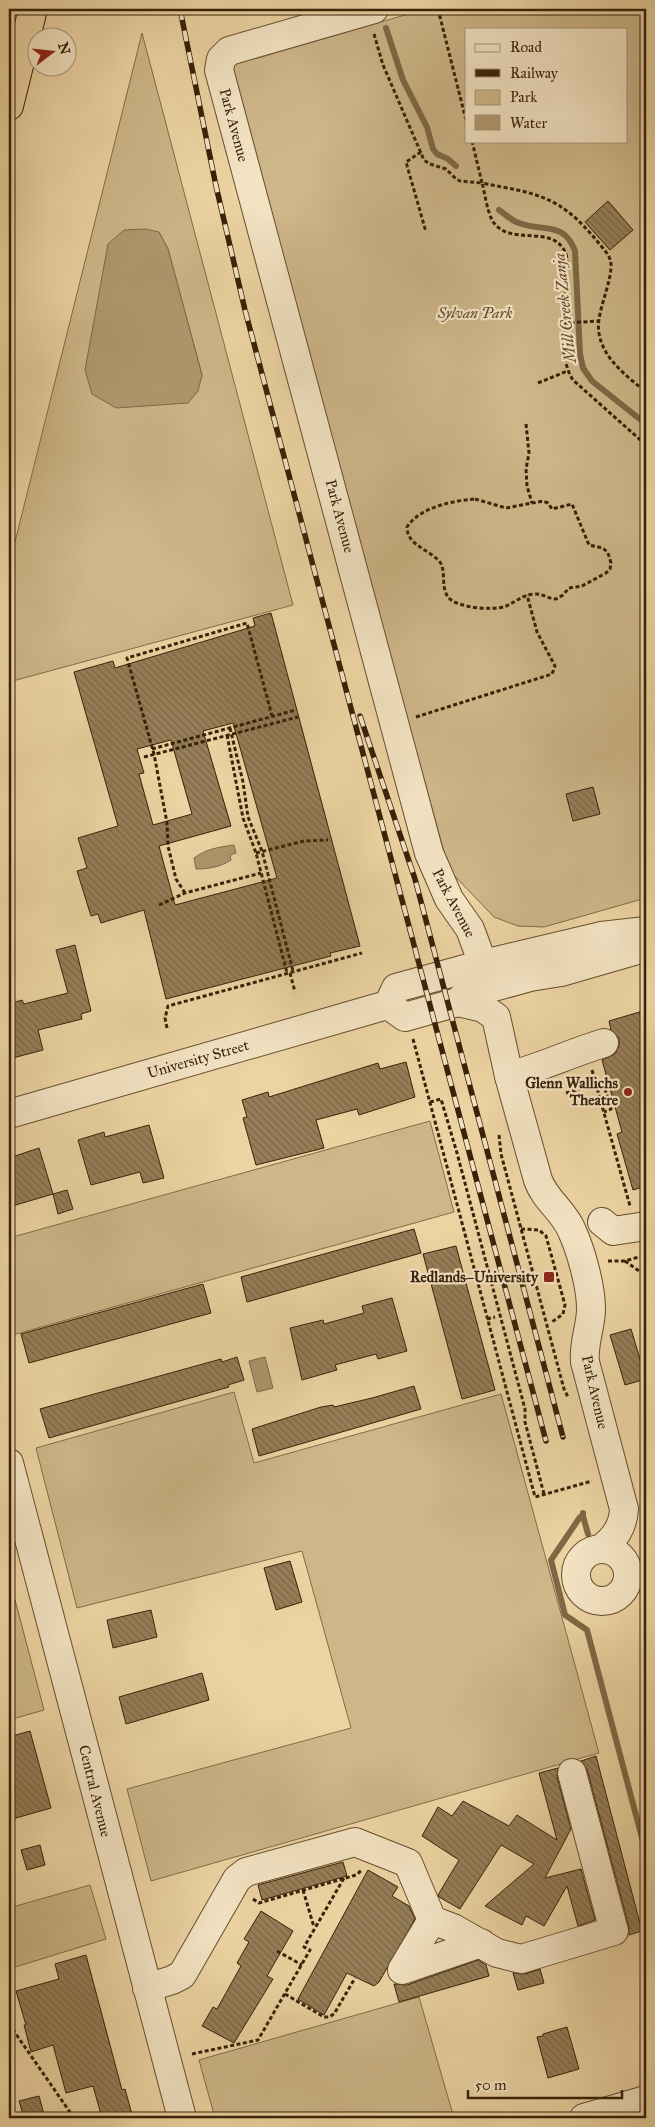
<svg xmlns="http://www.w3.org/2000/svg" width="655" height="2127" viewBox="0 0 655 2127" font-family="'IM FELL Great Primer',serif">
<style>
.green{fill:#cdb688;stroke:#826c48;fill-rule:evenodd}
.water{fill:#af976e;stroke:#7f6845}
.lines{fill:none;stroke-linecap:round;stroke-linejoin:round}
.stream{stroke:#7f6845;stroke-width:6}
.building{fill:url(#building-back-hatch);stroke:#382108;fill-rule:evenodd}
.minor-casing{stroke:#654e2e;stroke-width:30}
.highway-casing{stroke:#382108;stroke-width:30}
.path{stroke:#382108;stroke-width:3;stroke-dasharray:4 2.5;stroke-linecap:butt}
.minor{stroke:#f3e3c3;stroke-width:28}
.highway{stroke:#ecd4a2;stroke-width:28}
.rail-casing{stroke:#382108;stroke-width:5.5}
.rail{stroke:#f3e3c3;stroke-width:4;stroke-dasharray:11;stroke-linecap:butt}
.poi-dot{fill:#8f2418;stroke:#f3e3c3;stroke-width:2}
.labels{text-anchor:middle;stroke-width:4.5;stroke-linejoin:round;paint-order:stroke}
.street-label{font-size:15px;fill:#382108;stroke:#f3e3c3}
.park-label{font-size:15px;font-style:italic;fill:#5d4628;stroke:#f3e3c3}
.poi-label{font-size:15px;font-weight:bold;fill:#382108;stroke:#f3e3c3;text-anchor:end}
.water-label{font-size:16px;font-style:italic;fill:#624a2c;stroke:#f3e3c3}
</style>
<defs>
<pattern id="building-back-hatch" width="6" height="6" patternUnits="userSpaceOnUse" patternTransform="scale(1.25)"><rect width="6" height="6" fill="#967e58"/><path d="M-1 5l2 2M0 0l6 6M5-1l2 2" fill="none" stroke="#7b6747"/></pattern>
</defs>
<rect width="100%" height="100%" fill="#ecd4a2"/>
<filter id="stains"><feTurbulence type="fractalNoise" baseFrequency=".004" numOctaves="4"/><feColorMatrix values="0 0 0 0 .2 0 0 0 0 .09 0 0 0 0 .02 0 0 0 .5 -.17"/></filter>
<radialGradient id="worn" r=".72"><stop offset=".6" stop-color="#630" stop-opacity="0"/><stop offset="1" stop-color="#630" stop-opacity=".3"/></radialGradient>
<!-- green -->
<g class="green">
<path d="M426,9H646V898L544,927L518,926L494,917L449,870L230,74L234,64ZM466,29H626V141H466Z"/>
<path d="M142,33L293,605L9,682V566ZM159,232L168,249L202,375Z"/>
<path d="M430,1121L454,1212L9,1336V1238Z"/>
<path d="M234,1392L254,1463L501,1394L599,1753L151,1881L127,1789L351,1728L302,1551L77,1608L36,1448Z"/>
<path d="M9,1577L44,1710L9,1720Z"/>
<path d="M90,1885L106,1939L9,1969V1908Z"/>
<path d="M419,1997L454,2118H215L199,2060Z"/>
</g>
<!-- water -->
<g class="water">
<path d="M145,229L159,232L168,249L202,375L198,391L188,403L116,408L92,394L85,370L108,244L124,230Z"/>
<path d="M234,845L236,853L230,855L231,860C220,867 209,869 196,869L194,858C206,849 219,847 234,845Z"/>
<path d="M265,1357L273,1388L257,1392L249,1361Z"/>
</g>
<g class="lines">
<!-- stream -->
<g class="stream">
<path d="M386,28L403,80L427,127L433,149L437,154L448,159L456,166"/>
<path d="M499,210C505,214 512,221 519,223C543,232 564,221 575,251L580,354L583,368L592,381L646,424"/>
<path d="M583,1513V1516L580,1517L551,1560L565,1615L587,1630L646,1853"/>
<path d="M583,1516L588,1534"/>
</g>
</g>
<!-- building -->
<g class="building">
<path d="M608,201L633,230L610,250L585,222Z"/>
<path d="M271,613L360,946L330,953L331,956L166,999L144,910L101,923L98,914L91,916L77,871L87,868L78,838L118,826L74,672L113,661L115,668L255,626L253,618ZM233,723L277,878L175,905L159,846L231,826L203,731ZM171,740L192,814L153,825L139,774L144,773L137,749Z"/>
<path d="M593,787L600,814L573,821L566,794Z"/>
<path d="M75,945L91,1011L81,1014L82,1019L38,1030L43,1050L9,1059V1004L22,1000L24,1004L68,993L56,950Z"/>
<path d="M643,1011L646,1021V1186L633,1190L617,1134L622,1132L602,1060L615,1054L619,1046V1038L611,1030L609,1021Z"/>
<path d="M406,1062L415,1097L359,1115L357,1109L316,1120L324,1148L256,1165L243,1118L247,1117L242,1100L268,1092L269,1097L378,1063L380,1069Z"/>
<path d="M149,1125L164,1178L143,1183L140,1172L91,1185L78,1140L104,1132L105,1137Z"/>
<path d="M39,1148L53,1194L9,1207V1158Z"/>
<path d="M67,1190L73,1209L58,1214L53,1194Z"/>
<path d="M414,1229L421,1253L247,1302L241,1277Z"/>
<path d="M456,1246L495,1390L462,1399L423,1254Z"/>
<path d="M203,1284L211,1313L29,1363L21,1334Z"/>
<path d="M392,1298L407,1351L378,1359L376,1354L335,1365L337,1370L302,1380L290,1328L323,1320L324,1324L364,1313L362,1306Z"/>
<path d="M631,1329L646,1379L625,1385L610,1335Z"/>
<path d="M237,1357L244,1380L228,1385L229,1387L49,1438L40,1409L221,1359L222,1362Z"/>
<path d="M414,1386L421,1409L259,1456L252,1429L321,1407L333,1405L334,1407L372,1398Z"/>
<path d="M290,1561L302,1602L276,1610L264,1568Z"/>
<path d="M151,1610L157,1637L113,1648L107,1620Z"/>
<path d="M202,1673L209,1700L126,1724L119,1697Z"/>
<path d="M30,1731L51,1808L9,1820V1737Z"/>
<path d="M596,1756L642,1931L629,1935V1927L587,1769L581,1761Z"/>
<path d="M558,1768L557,1777L571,1829L545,1878L581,1869L595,1920L578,1926L567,1886L544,1926L526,1916L522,1925L485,1906L534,1864L501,1845L460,1909L439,1897L438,1895L459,1860L422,1836L438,1807L452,1816L463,1801L509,1826L517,1815L557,1840L539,1773Z"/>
<path d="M40,1845L45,1865L27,1870L21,1850Z"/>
<path d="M343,1862L347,1876L262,1900L258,1885Z"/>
<path d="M368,1870L398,1887L392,1896L409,1906L415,1919L379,1982L374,1986L347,1973L324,2015L298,1999Z"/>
<path d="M261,1911L293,1931L267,1976L273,1979L234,2043L202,2026L213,2007L217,2009L241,1966L237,1963L249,1942L244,1939Z"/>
<path d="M86,1955L122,2090L125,2089L133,2118H102L93,2086L66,2093L53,2045L31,2052L24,2025H26L16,1991L59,1979L55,1964Z"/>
<path d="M478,1960L486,1965L489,1976L399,2002L394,1984L407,1985Z"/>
<path d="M540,1969L544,1983L518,1990L513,1973L525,1974Z"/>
<path d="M567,2027L579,2069L548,2078L537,2037L543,2036V2034Z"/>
<path d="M39,2096L45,2118H24L19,2101Z"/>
</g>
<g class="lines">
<!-- minor casing -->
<g class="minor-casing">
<g id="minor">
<path d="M374,9L229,51L221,59L219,70L429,853L449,899L470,929L483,964"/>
<path d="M458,1002L483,1008L496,1017L509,1076L538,1180C545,1200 564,1211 572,1231C581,1251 591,1286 591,1309C591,1327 583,1343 585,1362L624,1509C623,1527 615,1538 601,1549"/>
<path d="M388,1005L396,988L483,964L601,936L646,931"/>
<path d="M509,1076C542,1067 571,1053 604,1043"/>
<path d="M9,1114L380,1007L388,1005L405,1017L458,1002L465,995L530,977L561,972L637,950L646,945"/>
<path d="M602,1222L613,1231L646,1226"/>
<path d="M9,1463L182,2118"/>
<circle cx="602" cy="1575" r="26"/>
<path d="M432,1920L402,1970L481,1943"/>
<path d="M147,1988L172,1980L182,1975L237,1879L246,1872L355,1842L408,1863L432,1920L453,1928L497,1953L521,1959L614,1931L572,1773"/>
<path d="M584,2118L646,2100"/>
</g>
</g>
<!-- highway casing -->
<g class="highway-casing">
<path id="highway" d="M9,106L33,9"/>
</g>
<!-- path -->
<g class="path">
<path d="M438,9L466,120"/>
<path d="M374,34L383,65L424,160L430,164L446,169L456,179L460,181L482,183C485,194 487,210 492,220C508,248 552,223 565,252C569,259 566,271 566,279C565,308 557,356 573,380L646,445"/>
<path d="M472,141L482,183C538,194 559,195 597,241C603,249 612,256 611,267C610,284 602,301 599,319C594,352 624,374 646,392"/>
<path d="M421,152L406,162L426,232"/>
<path d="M564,323L599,321"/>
<path d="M538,383L567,371"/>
<path d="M526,424L529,453L526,469L527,486L532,503"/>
<path d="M475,499L506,508L543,501L548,503L552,509L572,504L589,545L603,548L608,553L611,563L610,569L606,573L582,586L569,588L563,595L556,599C548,599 542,593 534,594C522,595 516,602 506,606C494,611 456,608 448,597C440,586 447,569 439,561C428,549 407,545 407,527C420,507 452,501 475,499Z"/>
<path d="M416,717L552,674L555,666L537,632L527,595"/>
<path d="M230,728L243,782L248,817L262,851L293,971"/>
<path d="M227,735L243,818L256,853L287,973"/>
<path d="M152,749L296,710"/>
<path d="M144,757L298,717"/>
<path d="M256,853L304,841L328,840"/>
<path d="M185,893L176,879L168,846L167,823L154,754L127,658L247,623L272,716"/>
<path d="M159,905L185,893L261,873"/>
<path d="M290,973L295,992"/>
<path d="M167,1028L165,1018L168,1006L362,953"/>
<path d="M413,1039L535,1497L592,1481"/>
<path d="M592,1070L630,1206"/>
<path d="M566,1093L603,1082L611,1109L604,1112"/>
<path d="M430,1102L441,1099L457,1153L525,1409V1422L544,1494"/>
<path d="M499,1135L501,1154L564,1389L568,1397"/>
<path d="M521,1229L539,1230L546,1236L565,1305L563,1314L552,1322"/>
<path d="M608,1261H625L646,1255"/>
<path d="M625,1261L646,1276"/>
<path d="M487,1319L495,1317"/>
<path d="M303,1890L314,1927"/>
<path d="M253,1899L259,1903L356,1875L362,1870"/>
<path d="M277,1951L302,1965"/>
<path d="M285,1994L324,2017H329L334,2014L355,1978"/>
<path d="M9,2024L74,2118"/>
<path d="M192,2054L258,2040L310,1950L304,1947L344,1878"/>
</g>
<!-- minor -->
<use href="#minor" class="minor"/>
<!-- highway -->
<use href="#highway" class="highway"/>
<!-- rail casing -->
<g class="rail-casing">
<g id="rail">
<path d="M180,9L216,186L245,310L546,1441"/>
<path d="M360,716L415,879L563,1437"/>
</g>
</g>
<!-- rail -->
<use href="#rail" class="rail"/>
</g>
<!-- markers -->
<g class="poi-dot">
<circle cx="628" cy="1092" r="5"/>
<rect x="543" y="1271" width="12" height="12" rx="2.5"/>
</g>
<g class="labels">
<!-- street labels -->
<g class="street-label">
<text transform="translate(234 125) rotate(75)" y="5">Park Avenue</text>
<text transform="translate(340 516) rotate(75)" y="5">Park Avenue</text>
<text transform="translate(454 903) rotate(62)" y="5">Park Avenue</text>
<text transform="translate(198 1059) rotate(-16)" y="5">University Street</text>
<text transform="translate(595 1392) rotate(77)" y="5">Park Avenue</text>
<text transform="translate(95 1791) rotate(76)" y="5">Central Avenue</text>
</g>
<!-- park labels -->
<g class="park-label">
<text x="475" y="318">Sylvan Park</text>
</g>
<!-- poi labels -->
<g class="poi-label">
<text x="618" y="1088">Glenn Wallichs<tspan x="618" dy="17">Theatre</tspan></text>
<text x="538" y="1282">Redlands–University</text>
</g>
<!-- water labels -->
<g class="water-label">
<text transform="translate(564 308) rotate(-96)" y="6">Mill Creek Zanja</text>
</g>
</g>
<!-- margin -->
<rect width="655" height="2127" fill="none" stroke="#ecd4a2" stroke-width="30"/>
<rect x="10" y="10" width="635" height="2107" fill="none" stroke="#382108" stroke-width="2.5"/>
<rect x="15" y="15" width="625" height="2097" fill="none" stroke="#382108"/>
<!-- legend -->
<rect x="465" y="28" width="162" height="115" fill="#f3e3c3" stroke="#a89578"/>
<rect x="475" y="44" width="25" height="8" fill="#f3e3c3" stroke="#a89578"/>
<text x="510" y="52" font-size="15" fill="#382108">Road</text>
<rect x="475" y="69" width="25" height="8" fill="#382108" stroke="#a89578"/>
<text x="510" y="78" font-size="15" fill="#382108">Railway</text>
<rect x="475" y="90" width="25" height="15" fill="#cdb688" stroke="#a89578"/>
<text x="510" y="102" font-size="15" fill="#382108">Park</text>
<rect x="475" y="115" width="25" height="15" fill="#af976e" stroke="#a89578"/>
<text x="510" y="128" font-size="15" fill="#382108">Water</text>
<!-- north arrow -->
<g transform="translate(52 52) rotate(74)"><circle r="24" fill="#f3e3c3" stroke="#a89578"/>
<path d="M0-4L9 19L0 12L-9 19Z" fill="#8f2418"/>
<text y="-8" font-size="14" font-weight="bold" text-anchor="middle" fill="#382108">N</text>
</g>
<!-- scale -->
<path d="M468 2090v8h154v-8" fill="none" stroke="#382108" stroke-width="2.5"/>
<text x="475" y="2090" font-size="15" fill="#382108" stroke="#f3e3c3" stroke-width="4" paint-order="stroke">50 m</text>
<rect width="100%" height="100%" filter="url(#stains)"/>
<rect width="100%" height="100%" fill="url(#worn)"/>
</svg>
